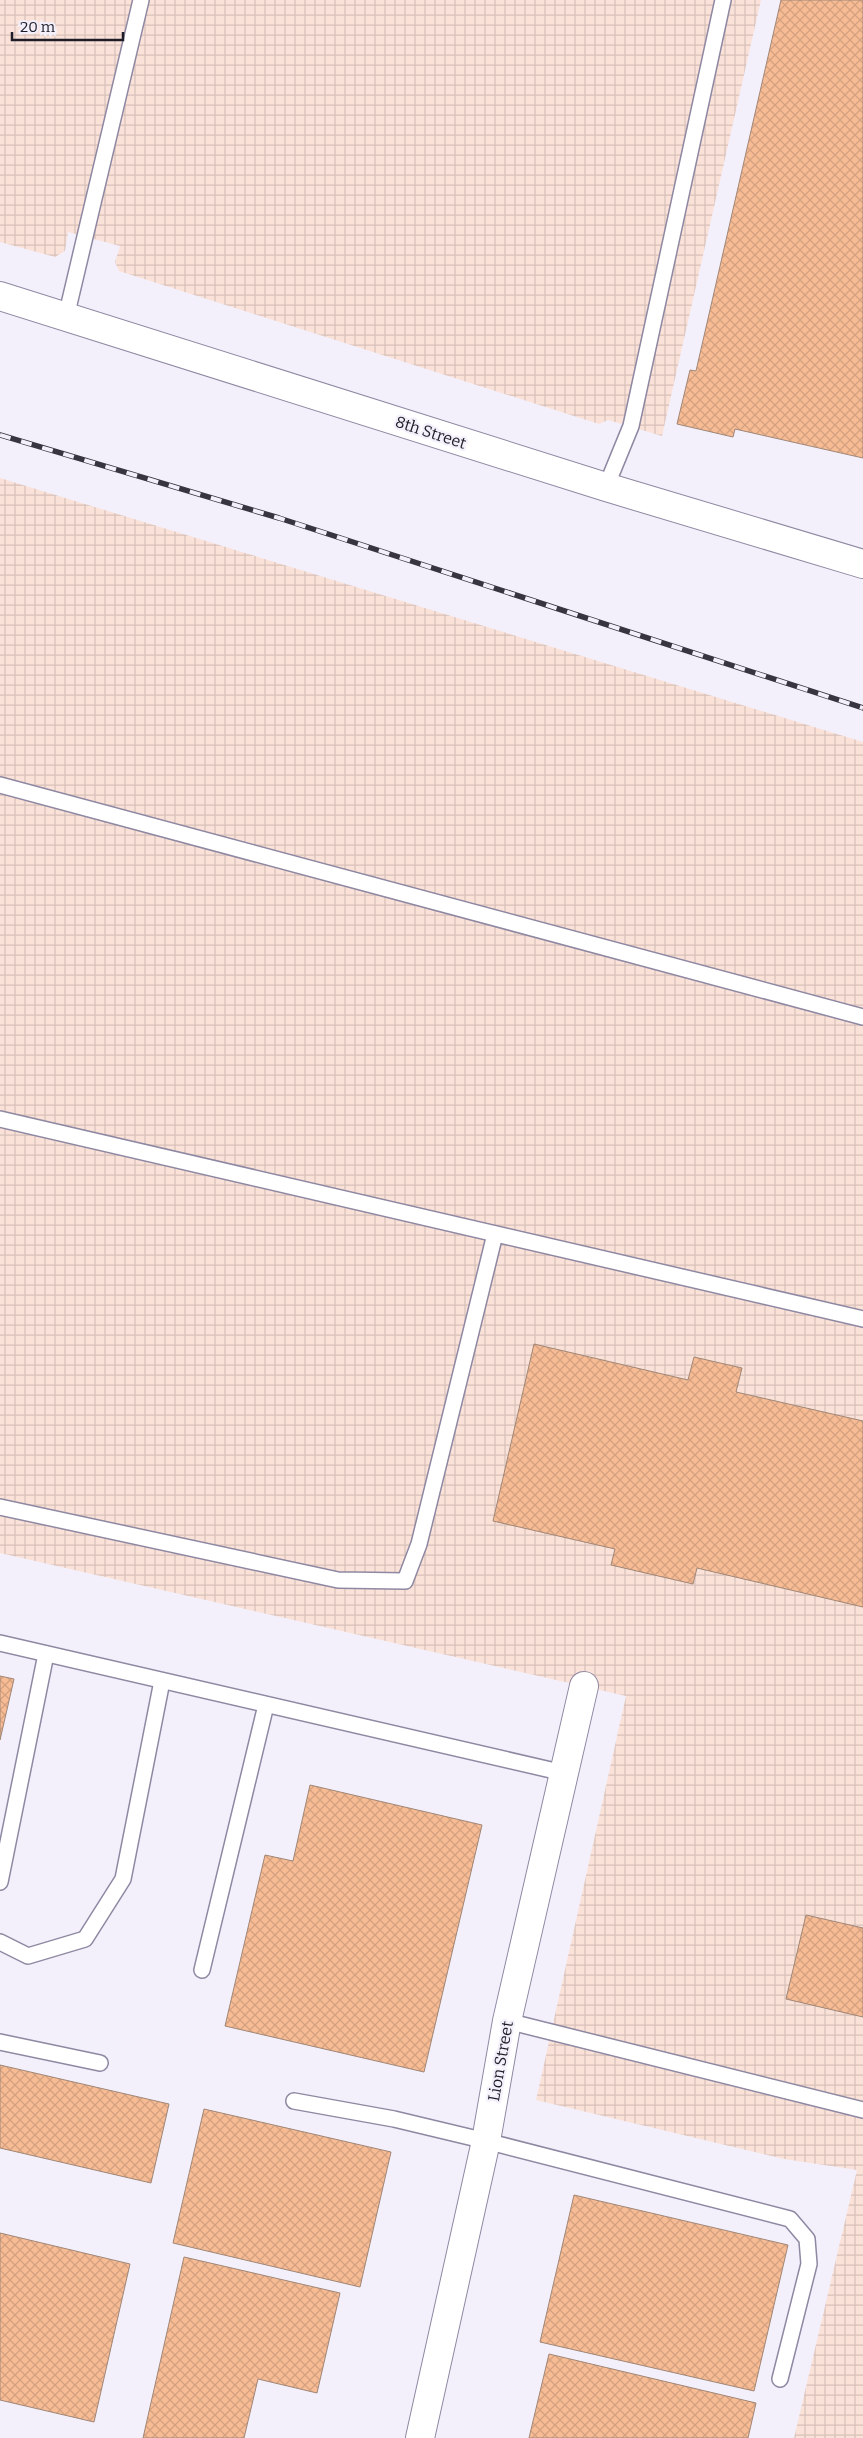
<svg xmlns="http://www.w3.org/2000/svg" width="863" height="2438" viewBox="0 0 863 2438" font-family="Bitter,serif">
<style>
.industrial{fill:url(#industrial-grid)}
.building{fill:url(#building-cross-hatch);stroke:#a08676}
.lines{fill:none;stroke-linecap:round;stroke-linejoin:round}
.service-casing{stroke:#8f88a2;stroke-width:18}
.minor-casing{stroke:#8f88a2;stroke-width:30}
.tertiary-casing{stroke:#8f88a2;stroke-width:30}
.service{stroke:#fff;stroke-width:15}
.minor{stroke:#fff;stroke-width:28}
.tertiary{stroke:#fff;stroke-width:28}
.rail-casing{stroke:#37353f;stroke-width:5.5}
.rail{stroke:#f3f0fb;stroke-width:4;stroke-dasharray:11;stroke-linecap:butt}
.labels{text-anchor:middle;stroke-width:4.5;stroke-linejoin:round;paint-order:stroke}
.street-label{font-size:16px;fill:#1e1c26;stroke:#f3f0fb}
</style>
<defs>
<pattern id="industrial-grid" width="8" height="8" patternUnits="userSpaceOnUse" patternTransform="scale(1.25)"><rect width="8" height="8" fill="#fbe2d9"/><path d="M0 4h8M4 0v8" fill="none" stroke="#d7c1ba"/></pattern>
<pattern id="building-cross-hatch" width="8" height="8" patternUnits="userSpaceOnUse" patternTransform="scale(1.25)"><rect width="8" height="8" fill="#f8bc95"/><path d="M0 0l8 8M0 8l8-8" fill="none" stroke="#d4a180"/></pattern>
</defs>
<rect width="100%" height="100%" fill="#f3f0fb"/>
<!-- industrial -->
<g class="industrial">
<path d="M0,0H761L662,436L608,420L599,424L119,271L115,262L120,246L68,232L65,251L55,257L0,242Z"/>
<path d="M0,478L863,742V2438H794L857,2170L784,2159L536,2100L626,1696L0,1553Z"/>
</g>
<!-- building -->
<g class="building">
<path d="M781,0H863V458L735,429L733,437L677,424L690,370L696,371Z"/>
<path d="M534,1344L688,1380L694,1357L742,1368L736,1392L863,1421V1607L697,1568L693,1584L611,1565L615,1549L493,1521Z"/>
<path d="M0,1676L14,1679L0,1740Z"/>
<path d="M310,1785L482,1825L424,2072L225,2026L265,1855L293,1861Z"/>
<path d="M806,1915L863,1928V2017L786,1999Z"/>
<path d="M0,2065L169,2104L151,2183L0,2148Z"/>
<path d="M204,2109L391,2152L360,2287L173,2243Z"/>
<path d="M574,2195L788,2245L754,2391L540,2342Z"/>
<path d="M0,2233L130,2264L94,2422L0,2400Z"/>
<path d="M184,2257L340,2293L317,2393L258,2379L244,2438H143Z"/>
<path d="M549,2354L756,2403L748,2438H529Z"/>
</g>
<g class="lines">
<!-- service casing -->
<g class="service-casing">
<g id="service">
<path d="M66,317L141,0"/>
<path d="M606,487L631,426L723,0"/>
<path d="M0,785L863,1017"/>
<path d="M0,1119L863,1319"/>
<path d="M0,1507L338,1580L405,1581L419,1544L495,1234"/>
<path d="M0,1643L564,1773"/>
<path d="M0,1882L46,1654"/>
<path d="M0,1942L28,1956L85,1939L123,1879L162,1681"/>
<path d="M202,1970L266,1705"/>
<path d="M507,2021L863,2110"/>
<path d="M0,2042L100,2063"/>
<path d="M294,2101L394,2119L486,2141L790,2219L807,2239L809,2264L780,2379"/>
</g>
</g>
<!-- minor casing -->
<g class="minor-casing">
<path id="minor" d="M420,2438L486,2141L507,2021L584,1686"/>
</g>
<!-- tertiary casing -->
<g class="tertiary-casing">
<path id="tertiary" d="M0,296L606,487L863,564"/>
</g>
<!-- service -->
<use href="#service" class="service"/>
<!-- minor -->
<use href="#minor" class="minor"/>
<!-- tertiary -->
<use href="#tertiary" class="tertiary"/>
<!-- rail casing -->
<g class="rail-casing">
<path id="rail" d="M0,435L279,518L863,708"/>
</g>
<!-- rail -->
<use href="#rail" class="rail"/>
</g>
<g class="labels">
<!-- street labels -->
<g class="street-label">
<text transform="translate(431 432) rotate(18)" y="6">8th Street</text>
<text transform="translate(500 2061) rotate(-80)" y="6">Lion Street</text>
</g>
</g>
<!-- scale -->
<path d="M12 32v8h111v-8" fill="none" stroke="#1e1c26" stroke-width="2.5"/>
<text x="20" y="32" font-size="15" fill="#1e1c26" stroke="#f3f0fb" stroke-width="4" paint-order="stroke">20 m</text>
</svg>
